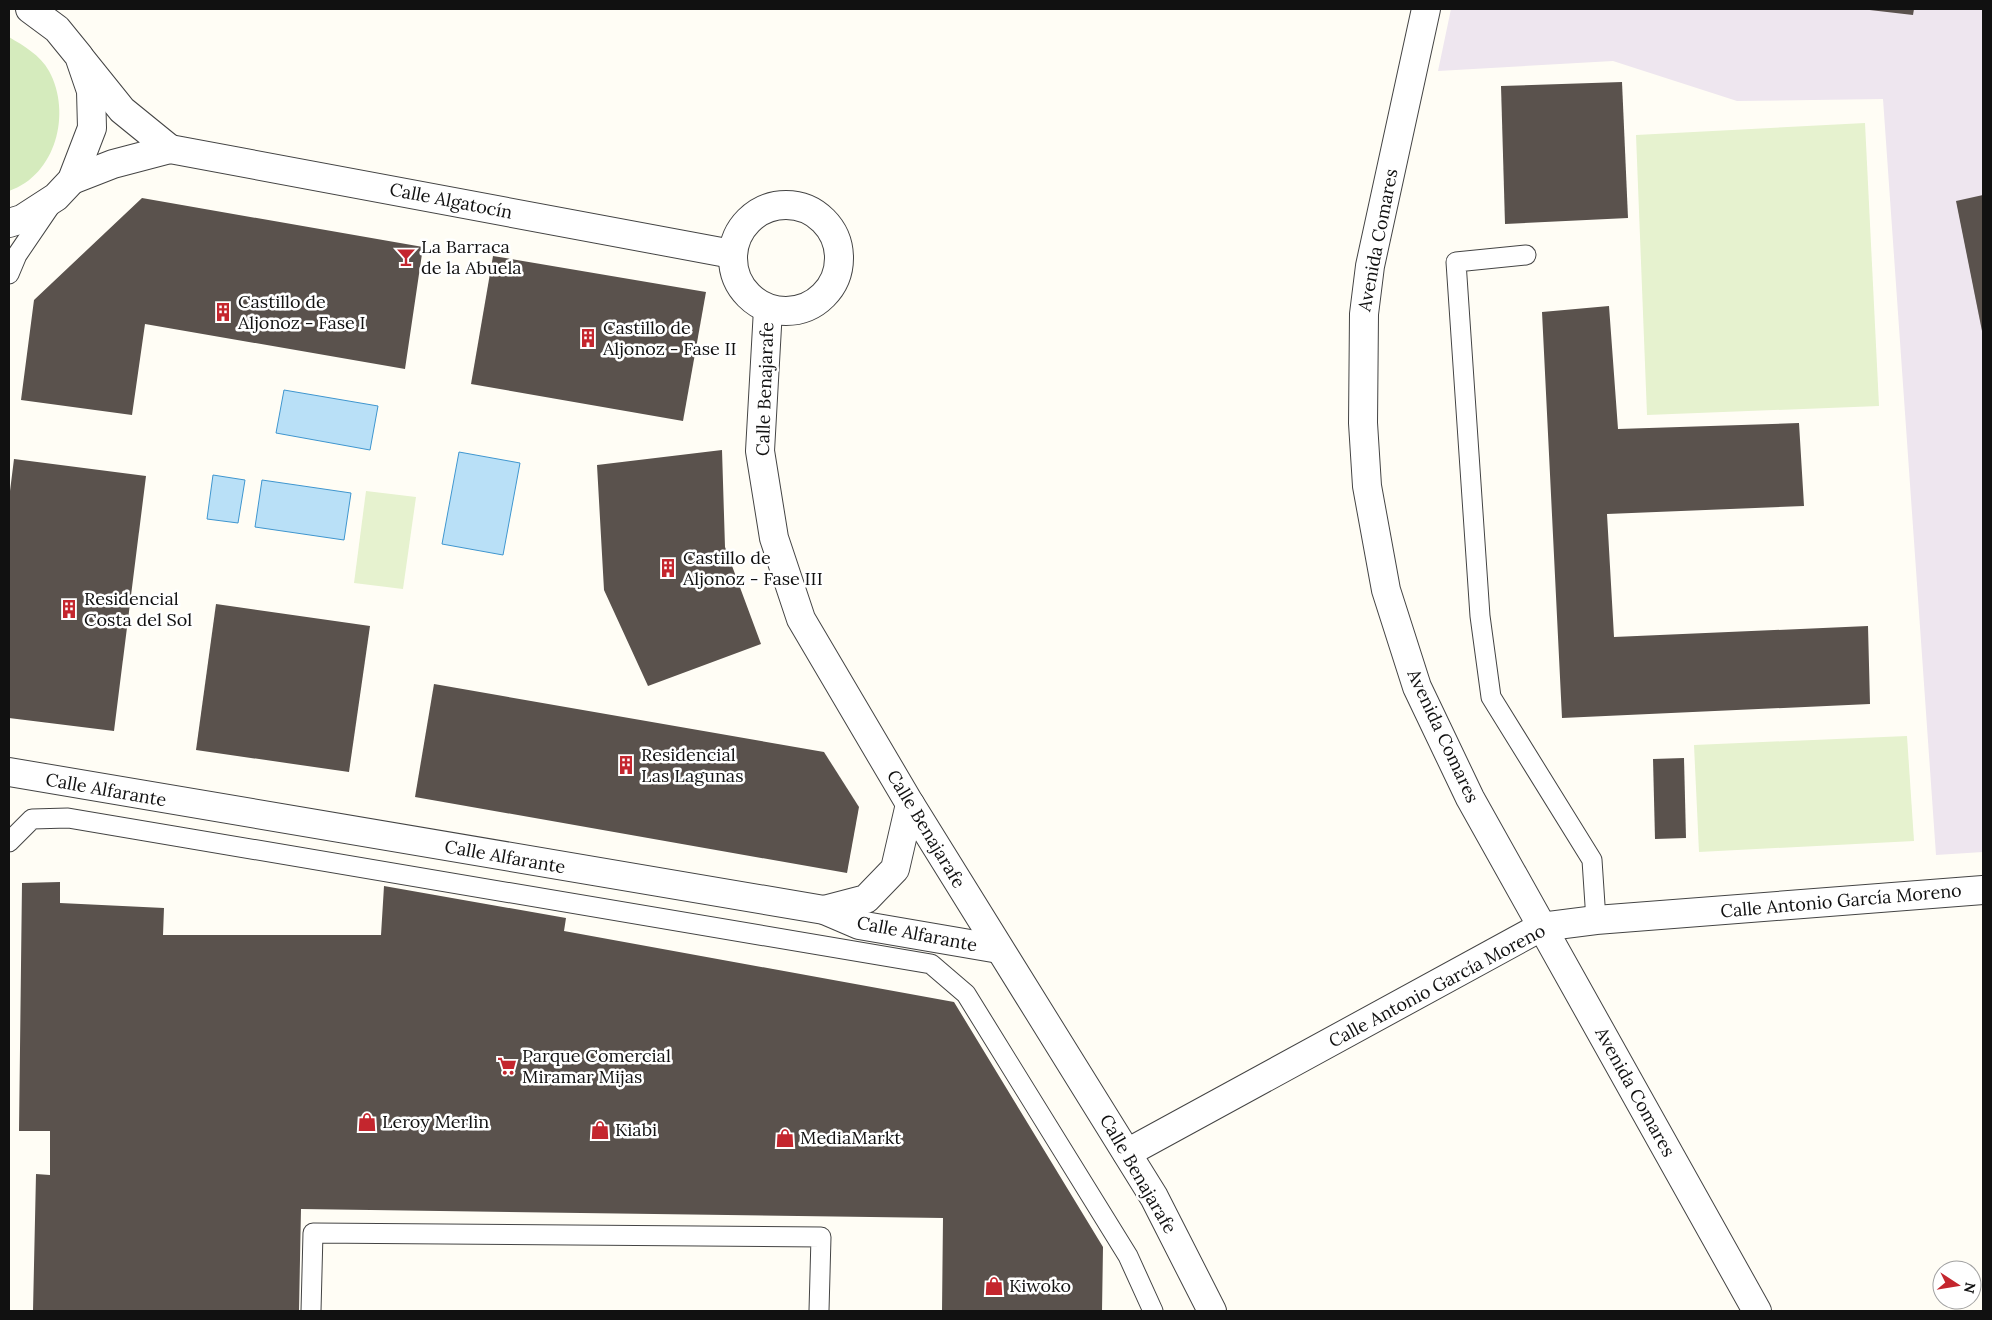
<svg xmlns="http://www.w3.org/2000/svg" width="1992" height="1320" viewBox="0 0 1992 1320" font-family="Lora,serif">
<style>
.industrial{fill:#eee6ef}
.green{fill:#d5ebbd}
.pitch{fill:#e6f2cf}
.water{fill:#b9e0f7;stroke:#3f96cf}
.building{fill:#5a524d}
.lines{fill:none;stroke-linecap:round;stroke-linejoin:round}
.service-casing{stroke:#444;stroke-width:21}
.minor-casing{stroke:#444;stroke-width:30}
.tertiary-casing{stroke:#444;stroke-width:30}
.service{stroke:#fff;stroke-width:19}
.minor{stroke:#fff;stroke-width:28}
.tertiary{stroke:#fff;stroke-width:28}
.labels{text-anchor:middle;stroke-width:5;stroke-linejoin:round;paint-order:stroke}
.street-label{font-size:18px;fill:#111;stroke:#fff}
.poi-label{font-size:18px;fill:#111;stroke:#fff;text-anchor:start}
</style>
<rect width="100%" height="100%" fill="#fffdf5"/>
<!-- industrial -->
<path class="industrial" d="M1451,9H1983V852L1936,855L1883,99L1737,101L1613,61L1438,71Z"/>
<!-- green -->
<path class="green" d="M9,37C24,46 40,55 49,71C72,113 56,175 9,191Z"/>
<!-- pitch -->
<g class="pitch">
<path d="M1865,123L1879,406L1647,415L1636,135Z"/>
<path d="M366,491L416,497L403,589L354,583Z"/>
<path d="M1907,736L1914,841L1699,852L1694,745Z"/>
</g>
<!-- water -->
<g class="water">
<path d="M284,390L378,406L370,450L276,433Z"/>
<path d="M459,452L520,463L503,555L442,544Z"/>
<path d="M213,475L245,480L238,523L207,519Z"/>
<path d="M262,480L351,493L344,540L255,527Z"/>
</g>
<!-- building -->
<g class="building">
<path d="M1861,9H1914L1913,15Z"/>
<path d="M1622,82L1628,218L1505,224L1501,86Z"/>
<path d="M1983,195V331H1982L1956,201Z"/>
<path d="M142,198L423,247L405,369L145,324L132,415L21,400L34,300Z"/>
<path d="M493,256L706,292L683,421L471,384Z"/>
<path d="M1609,306L1618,429L1799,423L1804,506L1607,514L1614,637L1868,626L1870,704L1562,718L1542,312Z"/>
<path d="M722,450L725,547L761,644L648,686L604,590L597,465Z"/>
<path d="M14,459L146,476L114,731L9,718V499Z"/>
<path d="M216,604L370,626L349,772L196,750Z"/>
<path d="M434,684L824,752L859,807L847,873L415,797Z"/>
<path d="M1684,758L1686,838L1655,839L1653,759Z"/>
<path d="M60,882V903L164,908L163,935H381L384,886L566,918L564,931L954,1002L1103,1247L1102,1311H942L943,1218L301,1209L299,1311H33L36,1174L50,1175V1131H19L22,883Z"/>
</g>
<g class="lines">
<!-- service casing -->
<g class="service-casing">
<g id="service">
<path d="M1526,255L1456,262L1480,616L1491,697L1592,860L1596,920"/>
<path d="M9,274L17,255L51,205"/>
<path d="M9,842L32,819L68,818L931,964L966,994L1128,1256L1153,1311"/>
<path d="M311,1311L313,1233L821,1237L819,1311"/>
</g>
</g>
<!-- minor casing -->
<g class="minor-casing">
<g id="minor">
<path d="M1426,9L1370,266L1364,314L1363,423L1367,486L1386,590L1417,687L1470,798L1757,1311"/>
<path d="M170,149L732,254"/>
<path d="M72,180L113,164L170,149L122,110L81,59"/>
<circle cx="786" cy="258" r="53"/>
<path d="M768,309L760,451L774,538L801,619L910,804L1154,1197L1212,1311"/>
<path d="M9,772L824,910L859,925L999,949"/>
<path d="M824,910L866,899L895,869L910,804"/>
<path d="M1127,1153L1541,927L1596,920L1983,890"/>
</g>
</g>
<!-- tertiary casing -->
<g class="tertiary-casing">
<path id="tertiary" d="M9,223L22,219L56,197L72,180L92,128L91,91L79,56L57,29L30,9"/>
</g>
<!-- service -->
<use href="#service" class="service"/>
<!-- minor -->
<use href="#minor" class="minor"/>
<!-- tertiary -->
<use href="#tertiary" class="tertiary"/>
</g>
<!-- icons -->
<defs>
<g id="bar-bare" transform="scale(1.5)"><path d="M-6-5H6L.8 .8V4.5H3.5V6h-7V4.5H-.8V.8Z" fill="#c4262e" stroke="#fff" stroke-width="2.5" paint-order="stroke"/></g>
<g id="building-bare" transform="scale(1.5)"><path d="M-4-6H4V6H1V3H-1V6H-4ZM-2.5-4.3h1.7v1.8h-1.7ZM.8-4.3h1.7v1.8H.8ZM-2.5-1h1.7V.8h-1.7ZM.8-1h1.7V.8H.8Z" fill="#c4262e" stroke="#fff" stroke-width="2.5" paint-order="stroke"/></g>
<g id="supermarket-bare" transform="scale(1.5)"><path d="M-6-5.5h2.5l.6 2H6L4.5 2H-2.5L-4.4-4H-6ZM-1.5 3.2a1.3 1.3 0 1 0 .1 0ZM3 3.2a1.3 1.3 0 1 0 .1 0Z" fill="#c4262e" stroke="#fff" stroke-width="2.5" paint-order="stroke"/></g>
<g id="shop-bare" transform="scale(1.5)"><path d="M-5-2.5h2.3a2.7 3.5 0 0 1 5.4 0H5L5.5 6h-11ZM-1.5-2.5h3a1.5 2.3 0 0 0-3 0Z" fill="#c4262e" stroke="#fff" stroke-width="2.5" paint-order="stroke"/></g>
</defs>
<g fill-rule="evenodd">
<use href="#bar-bare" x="406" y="257"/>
<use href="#building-bare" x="223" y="312"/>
<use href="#building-bare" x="588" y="338"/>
<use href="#building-bare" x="668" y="568"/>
<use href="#building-bare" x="69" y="609"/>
<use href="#building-bare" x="626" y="765"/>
<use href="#supermarket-bare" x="507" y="1066"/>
<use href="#shop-bare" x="367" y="1122"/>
<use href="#shop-bare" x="600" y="1130"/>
<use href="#shop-bare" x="785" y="1138"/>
<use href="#shop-bare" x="994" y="1286"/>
</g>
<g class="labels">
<!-- street labels -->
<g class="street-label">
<text transform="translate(451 201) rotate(11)" y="6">Calle Algatocín</text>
<text transform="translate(1378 240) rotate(-79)" y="6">Avenida Comares</text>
<text transform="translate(765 389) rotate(-88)" y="6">Calle Benajarafe</text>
<text transform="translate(1443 736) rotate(65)" y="6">Avenida Comares</text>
<text transform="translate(106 790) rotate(10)" y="6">Calle Alfarante</text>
<text transform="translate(926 829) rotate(59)" y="6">Calle Benajarafe</text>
<text transform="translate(505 857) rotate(10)" y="6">Calle Alfarante</text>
<text transform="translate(1841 901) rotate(-5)" y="6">Calle Antonio García Moreno</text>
<text transform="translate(917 934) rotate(11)" y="6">Calle Alfarante</text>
<text transform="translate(1437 986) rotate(-28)" y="6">Calle Antonio García Moreno</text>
<text transform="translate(1635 1092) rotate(61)" y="6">Avenida Comares</text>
<text transform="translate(1138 1174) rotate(60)" y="6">Calle Benajarafe</text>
</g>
<!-- poi labels -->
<g class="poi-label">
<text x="421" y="253">La Barraca<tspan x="421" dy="21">de la Abuela</tspan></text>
<text x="238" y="308">Castillo de<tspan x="238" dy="21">Aljonoz - Fase I</tspan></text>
<text x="603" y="334">Castillo de<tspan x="603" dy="21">Aljonoz - Fase II</tspan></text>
<text x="683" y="564">Castillo de<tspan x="683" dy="21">Aljonoz - Fase III</tspan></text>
<text x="84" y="605">Residencial<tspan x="84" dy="21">Costa del Sol</tspan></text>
<text x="641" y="761">Residencial<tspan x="641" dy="21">Las Lagunas</tspan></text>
<text x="522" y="1062">Parque Comercial<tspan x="522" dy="21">Miramar Mijas</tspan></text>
<text x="382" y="1128">Leroy Merlin</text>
<text x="615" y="1136">Kiabi</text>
<text x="800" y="1144">MediaMarkt</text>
<text x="1009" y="1292">Kiwoko</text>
</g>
</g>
<!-- border -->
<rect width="1992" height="1320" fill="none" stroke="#111111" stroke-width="20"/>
<!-- north arrow -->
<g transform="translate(1957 1285) rotate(102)"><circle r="24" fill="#ffffff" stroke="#a0a0a0"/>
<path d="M0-4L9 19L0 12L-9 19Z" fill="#c4262e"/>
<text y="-8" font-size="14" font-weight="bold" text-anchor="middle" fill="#111111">N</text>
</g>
</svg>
